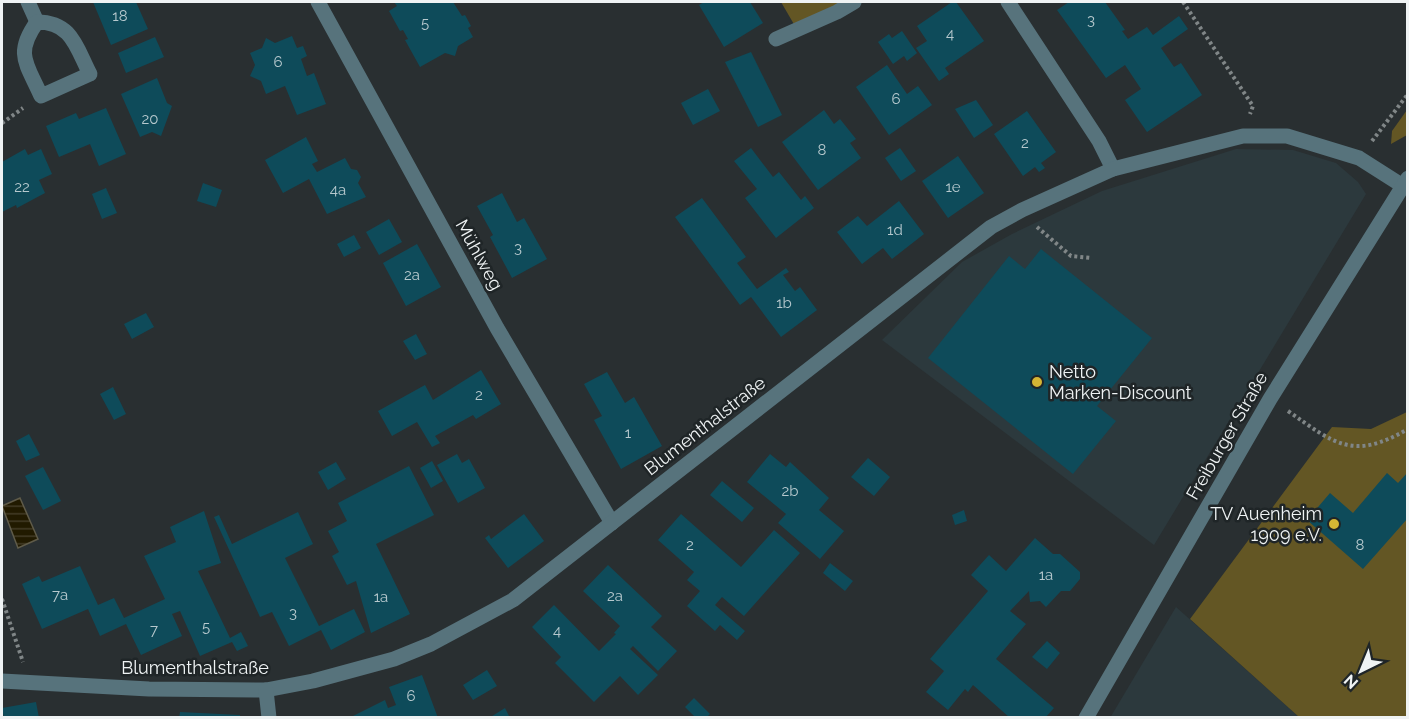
<svg xmlns="http://www.w3.org/2000/svg" width="1409" height="719" viewBox="0 0 1409 719" font-family="Raleway,sans-serif">
<style>
.built{fill:#2c393d}
.green{fill:#635624}
.water{fill:url(#water-rules);stroke:#5f5b49;stroke-width:1.5}
.building{fill:#0e4b5a}
.lines{fill:none;stroke-linecap:round;stroke-linejoin:round}
.path{stroke:#808687;stroke-width:4;stroke-dasharray:3 3;stroke-linecap:butt}
.minor{stroke:#57737c;stroke-width:15}
.tertiary{stroke:#57737c;stroke-width:15}
.poi-dot{fill:#d5b534;stroke:#1f2527;stroke-width:2}
.labels{text-anchor:middle;stroke-width:5;stroke-linejoin:round;paint-order:stroke}
.number-label{font-size:15px;fill:#b7c9ce}
.street-label{font-size:18px;fill:#eff3f4;stroke:#1f2527}
.poi-label{font-size:18px;fill:#eff3f4;stroke:#1f2527;text-anchor:start}
</style>
<defs>
<pattern id="water-rules" width="6" height="5" patternUnits="userSpaceOnUse" patternTransform="scale(1.5)"><rect width="6" height="5" fill="#211a00"/><path d="M0 2.5h6" fill="none" stroke="#423c26"/></pattern>
</defs>
<rect width="100%" height="100%" fill="#292f31"/>
<!-- built -->
<g class="built">
<path d="M1236,149L1293,150L1336,163L1358,182L1366,194L1154,545L882,340L962,262L1012,234L1102,191Z"/>
<path d="M1176,607L1299,717L1110,718Z"/>
</g>
<!-- green -->
<g class="green">
<path d="M781,2H846L795,26Z"/>
<path d="M1407,110V135L1391,144L1392,131Z"/>
<path d="M1407,412V717H1299L1190,619L1332,427L1371,429Z"/>
</g>
<!-- water -->
<path class="water" d="M20,498L38,539L18,548L2,506Z"/>
<!-- building -->
<g class="building">
<path d="M93,2H136L148,29L111,45Z"/>
<path d="M394,2H453L462,16L465,15L471,26L468,28L473,37L458,46L455,56L445,53L420,67L405,40L408,39L403,30L400,31L389,11L397,6Z"/>
<path d="M704,2H750L763,23L724,47L699,5Z"/>
<path d="M952,2H956L984,41L945,68L949,74L939,81L916,48L927,41L917,26Z"/>
<path d="M1069,2H1105L1125,30L1122,31L1128,39L1147,27L1153,35L1179,16L1188,29L1161,48L1174,67L1181,63L1202,95L1147,132L1125,100L1141,89L1125,65L1106,78L1057,10Z"/>
<path d="M902,31L917,53L907,61L904,56L893,64L878,42L889,34L892,38Z"/>
<path d="M292,36L297,48L303,46L307,56L301,59L307,76L314,73L326,104L297,115L285,86L266,94L261,81L250,76L255,65L250,53L262,48L266,38L275,43Z"/>
<path d="M155,37L164,57L126,73L118,53Z"/>
<path d="M751,52L782,115L758,127L725,62Z"/>
<path d="M887,65L907,94L918,86L932,105L889,135L856,87Z"/>
<path d="M157,78L167,103L172,106L161,136L152,132L140,137L121,94Z"/>
<path d="M708,89L720,111L693,125L681,103Z"/>
<path d="M976,100L993,125L974,138L955,109Z"/>
<path d="M106,108L126,154L99,166L90,144L59,157L46,126L76,113L79,119Z"/>
<path d="M824,110L834,124L840,119L856,139L850,143L861,158L818,190L782,142Z"/>
<path d="M1027,111L1056,152L1041,163L1045,168L1039,172L1035,167L1023,176L994,134Z"/>
<path d="M306,137L318,161L312,164L317,172L345,158L351,169L357,170L361,177L358,183L366,197L327,214L309,179L283,193L265,160Z"/>
<path d="M751,148L773,177L779,172L801,200L805,196L814,208L776,238L745,198L757,189L734,161Z"/>
<path d="M900,148L916,171L901,181L885,158Z"/>
<path d="M25,149L28,155L41,149L52,174L39,180L45,193L17,208L16,205L2,212V162Z"/>
<path d="M958,156L984,193L948,218L922,181Z"/>
<path d="M203,183L222,190L216,207L197,201Z"/>
<path d="M106,188L117,213L102,219L92,194Z"/>
<path d="M502,193L517,222L524,218L547,259L512,278L490,237L493,235L477,206Z"/>
<path d="M702,198L746,257L737,263L757,289L786,268L789,272L783,275L795,291L800,287L817,310L781,337L751,297L740,305L675,217Z"/>
<path d="M899,201L924,234L892,259L883,248L862,264L837,232L858,216L867,226Z"/>
<path d="M389,219L402,242L379,255L366,232Z"/>
<path d="M354,235L361,248L344,257L337,244Z"/>
<path d="M417,244L441,287L406,306L383,263Z"/>
<path d="M1041,249L1152,338L1097,406L1116,421L1073,474L928,358L1009,256L1025,269Z"/>
<path d="M146,313L154,327L132,339L124,324Z"/>
<path d="M416,334L427,354L415,360L403,341Z"/>
<path d="M481,370L501,404L476,419L473,415L435,436L440,443L432,447L417,422L392,436L378,411L425,385L433,400Z"/>
<path d="M607,372L625,403L634,397L662,446L621,469L594,420L602,416L584,384Z"/>
<path d="M113,387L126,414L114,420L100,394Z"/>
<path d="M29,434L40,455L26,461L16,441Z"/>
<path d="M457,454L462,463L469,459L485,488L458,503L437,465Z"/>
<path d="M770,454L786,467L790,462L829,498L819,510L844,531L820,559L778,523L786,514L747,482Z"/>
<path d="M868,458L890,477L874,496L851,477Z"/>
<path d="M432,461L443,481L431,488L420,468Z"/>
<path d="M336,462L346,479L328,490L318,472Z"/>
<path d="M409,466L434,515L376,544L410,614L371,633L356,581L347,585L332,556L339,552L328,531L347,521L338,503Z"/>
<path d="M43,467L61,501L43,510L25,476Z"/>
<path d="M1408,472V518L1363,569L1307,520L1330,493L1353,513L1387,473L1398,483Z"/>
<path d="M722,481L754,508L742,522L710,495Z"/>
<path d="M964,510L967,521L955,525L952,515Z"/>
<path d="M204,511L221,563L198,571L230,638L241,632L248,646L237,651L232,642L200,656L180,611L172,614L182,636L141,655L126,624L100,636L88,609L42,629L22,584L39,576L42,582L80,566L98,605L114,598L124,618L165,599L144,556L176,542L170,527Z"/>
<path d="M298,512L313,544L285,558L319,626L354,609L365,632L331,650L321,630L289,646L272,612L260,617L214,517L219,515L232,544Z"/>
<path d="M524,514L544,541L508,568L485,538L489,535L491,539Z"/>
<path d="M681,514L741,567L774,530L800,553L744,616L722,597L715,605L745,631L737,640L720,625L715,631L687,606L700,591L687,580L694,572L658,540Z"/>
<path d="M1035,538L1053,554H1060L1080,572V579L1070,591H1061L1046,607L1040,601L1030,602L1029,591L1010,611L1026,624L996,659L1054,708L1045,718H1010L973,685L968,692L965,689L948,710L926,692L944,671L930,659L988,591L971,575L989,555L1006,571Z"/>
<path d="M830,563L853,581L845,591L823,573Z"/>
<path d="M608,565L662,616L651,627L677,651L658,671L633,646L630,649L658,675L638,695L620,676L594,702L555,663L561,657L532,627L554,605L599,651L616,634L614,633L620,626L583,591Z"/>
<path d="M1047,641L1060,653L1047,669L1032,657Z"/>
<path d="M487,670L497,686L473,700L463,685Z"/>
<path d="M422,675L438,718H349L385,700L388,708L396,705L389,687Z"/>
<path d="M694,698L710,714L706,718H696L685,707Z"/>
<path d="M36,702L39,718H4L2,708Z"/>
<path d="M505,708L510,718H489Z"/>
<path d="M180,712L240,715V718H179Z"/>
</g>
<g class="lines">
<!-- path -->
<g class="path">
<path d="M1183,2L1253,106L1250,114"/>
<path d="M2,123L23,108"/>
<path d="M1372,141L1408,94"/>
<path d="M1037,227L1071,256L1091,258"/>
<path d="M1288,411C1335,444 1353,461 1408,429"/>
<path d="M2,599L23,662"/>
</g>
<!-- minor -->
<g class="minor">
<path d="M28,2L37,22"/>
<path d="M318,2L497,328L612,523"/>
<path d="M1008,2L1099,141L1113,169"/>
<path d="M37,22C72,22 76,47 90,74L41,96C27,64 14,54 37,22Z"/>
<path d="M776,39L837,12L854,2"/>
<path d="M2,681L149,689L266,690L313,681L394,659L431,644L513,600L991,227L1022,210L1113,169L1243,136H1287L1359,158L1403,186"/>
<path d="M266,690L269,718"/>
</g>
<!-- tertiary -->
<path class="tertiary" d="M1086,718L1270,399L1408,178"/>
</g>
<!-- markers -->
<g class="poi-dot">
<circle cx="1037" cy="382" r="6"/>
<circle cx="1334" cy="524" r="6"/>
</g>
<g class="labels">
<!-- number labels -->
<g class="number-label">
<text x="120" y="21">18</text>
<text x="1091" y="25">3</text>
<text x="425" y="28">5</text>
<text x="950" y="39">4</text>
<text x="278" y="67">6</text>
<text x="896" y="104">6</text>
<text x="150" y="124">20</text>
<text x="1025" y="148">2</text>
<text x="822" y="155">8</text>
<text x="22" y="192">22</text>
<text x="953" y="192">1e</text>
<text x="338" y="195">4a</text>
<text x="895" y="235">1d</text>
<text x="518" y="253">3</text>
<text x="412" y="280">2a</text>
<text x="784" y="308">1b</text>
<text x="479" y="400">2</text>
<text x="628" y="438">1</text>
<text x="790" y="496">2b</text>
<text x="690" y="550">2</text>
<text x="1360" y="550">8</text>
<text x="1046" y="580">1a</text>
<text x="60" y="600">7a</text>
<text x="615" y="601">2a</text>
<text x="381" y="602">1a</text>
<text x="293" y="618">3</text>
<text x="206" y="632">5</text>
<text x="154" y="635">7</text>
<text x="557" y="636">4</text>
<text x="411" y="701">6</text>
</g>
<!-- street labels -->
<g class="street-label">
<text transform="translate(479 255) rotate(61)" y="6">Mühlweg</text>
<text transform="translate(705 426) rotate(-38)" y="6">Blumenthalstraße</text>
<text transform="translate(1227 436) rotate(-60)" y="6">Freiburger Straße</text>
<text x="195" y="674">Blumenthalstraße</text>
</g>
<!-- poi labels -->
<g class="poi-label">
<text x="1049" y="378">Netto<tspan x="1049" dy="21">Marken-Discount</tspan></text>
<text x="1322" y="520" text-anchor="end">TV Auenheim<tspan x="1322" dy="21">1909 e.V.</tspan></text>
</g>
</g>
<!-- border -->
<rect width="1409" height="719" fill="none" stroke="#eff3f4" stroke-width="6"/>
<!-- north arrow -->
<g transform="translate(1361 671) rotate(223)" stroke="#1f2527" stroke-width="4.5" paint-order="stroke">
<path d="M0-4.5L10 22L0 15L-10 22Z" fill="#eff3f4"/>
<text y="-9" font-size="16" font-weight="bold" text-anchor="middle" fill="#eff3f4">N</text>
</g>
</svg>
